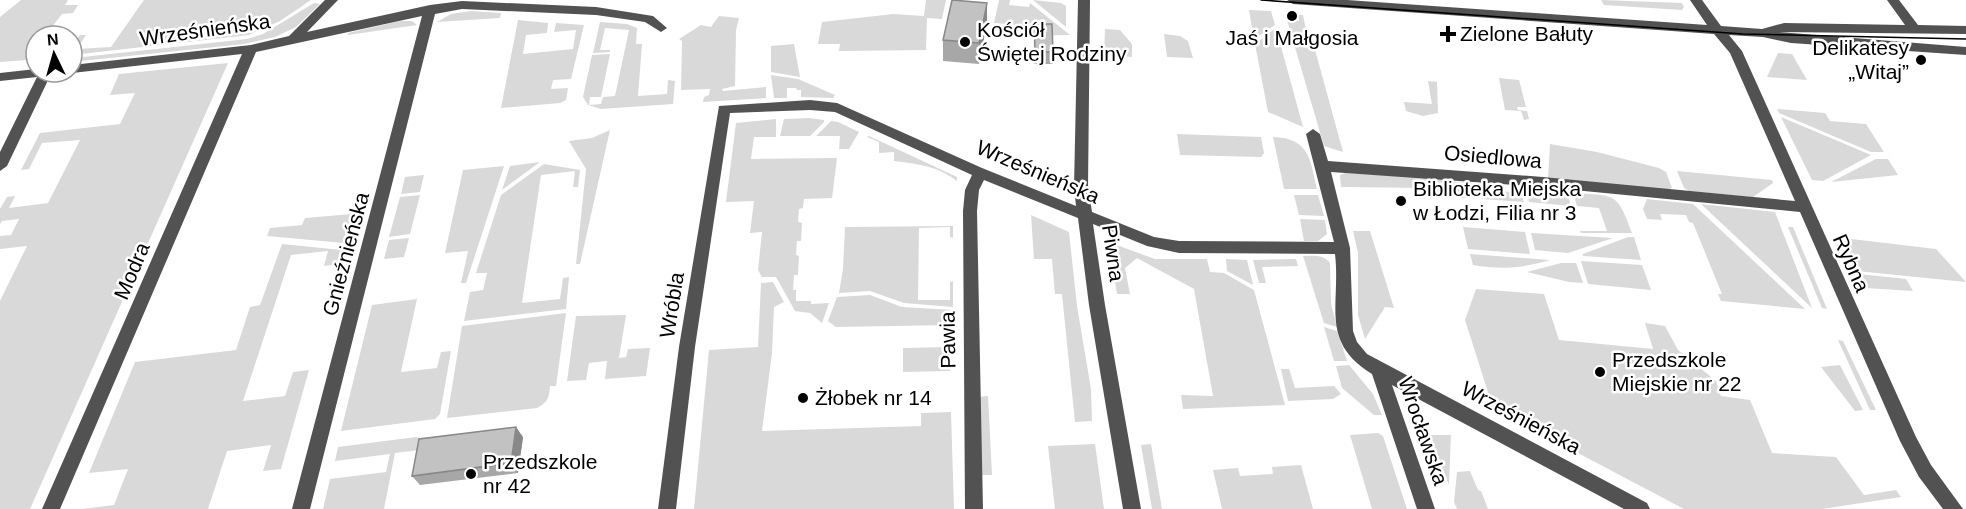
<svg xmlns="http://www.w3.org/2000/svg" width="1966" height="509" viewBox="0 0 1966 509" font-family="Helvetica,sans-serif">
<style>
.green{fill:#d9d9d9}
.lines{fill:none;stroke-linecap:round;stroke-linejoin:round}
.minor{fill:#525252;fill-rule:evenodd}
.tram{stroke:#000;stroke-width:1.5}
.wall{fill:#a7a7a7}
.shaded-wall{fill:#888}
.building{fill:#c2c2c2;stroke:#888;stroke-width:1.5}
.poi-dot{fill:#000;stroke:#fff;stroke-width:2}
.labels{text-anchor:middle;stroke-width:5;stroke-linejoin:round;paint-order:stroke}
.street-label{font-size:21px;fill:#000;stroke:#fff}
.poi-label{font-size:21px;fill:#000;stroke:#fff;text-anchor:start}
</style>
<rect width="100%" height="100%" fill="#fff"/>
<!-- green -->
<g class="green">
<path d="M21,0H68L65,5H78L73,13L62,14L45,36H36V48L27,60L0,62V17Z"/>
<path d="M144,0H311L280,21L249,35L72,55V45L80,35H86L77,49L111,47Z"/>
<path d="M926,0H946L942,19L927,18L926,50L839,51L840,44H818L822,22L893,14L924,16Z"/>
<path d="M999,0H1010L1009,5L1029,7L1030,3L1070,35L1020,36V25L994,23Z"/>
<path d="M1033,0L1061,3L1066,6V27Z"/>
<path d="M1601,0L1682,3L1684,7L1682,10L1604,5Z"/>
<path d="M314,3L320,4L296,27L275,37L244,44L81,61L83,57L247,39L263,34Z"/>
<path d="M1249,10L1271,11L1275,25L1254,39Z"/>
<path d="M471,11L501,13L500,18L437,22L451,14Z"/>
<path d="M1299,15H1303L1307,34L1311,35L1343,152L1324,146L1287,20L1299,21Z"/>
<path d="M719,16L739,18L736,30L735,86L722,89L723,91L766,87V98L703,102L704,97L709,95L710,89L681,90L682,41L679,39L701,25L711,27Z"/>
<path d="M518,20L548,23L547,33L526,35L523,54L573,49L576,30L554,32L556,23L584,25L571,79L553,80L551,89L568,88L566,100L560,103L501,108Z"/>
<path d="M400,21H412L417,25L348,35V33Z"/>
<path d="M600,22L627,24L637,28L636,44H642L638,96L667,94L668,80L675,81L673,104L601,109L588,105L583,97L592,55L610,54L601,97H590L589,105L601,104L603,97L615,96L629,30L605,28L600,50H610V52L593,53Z"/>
<path d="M1276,28L1303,127L1268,112L1255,44Z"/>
<path d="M1105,29L1120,30L1132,44V57L1104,55Z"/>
<path d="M1164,34L1180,36L1188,41L1193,58L1167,57Z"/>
<path d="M794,44L800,77L771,72V46Z"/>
<path d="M1778,53L1792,54L1807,80L1767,77Z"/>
<path d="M228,63L30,509H0V301L27,246L0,249V236L11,235L19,219L2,221L0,224V209L7,197L15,196L9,208L48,203L80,140L42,143L29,169L21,170L40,133L120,124L135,93L110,95L119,74Z"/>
<path d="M771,75L798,79L835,95L833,98L801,97V90H797L796,88H787V98H774Z"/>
<path d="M1499,78L1519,80L1526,107H1517L1518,110L1527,111L1529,119L1524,120L1521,111L1505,110Z"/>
<path d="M1428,81L1437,82L1438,113L1423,116L1406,111L1404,102L1432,104Z"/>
<path d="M1777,109L1825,113L1830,121L1866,124L1884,152H1871L1779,113Z"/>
<path d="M1781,117L1871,155L1823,181L1812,180Z"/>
<path d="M809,118L824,120V122L810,136H780L784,119Z"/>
<path d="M776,119V137H754L751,159L837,158L832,198L804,199L803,208L799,209L798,222L802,223L801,241H797L796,255L799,256L798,275H794L793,290H796V301H811V304L829,303L822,323L810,313L795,311L776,277H762L758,270L762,232L750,233L754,201L726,202L736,123Z"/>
<path d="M831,121L838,122L859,132L849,149H839L840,136H816Z"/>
<path d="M610,130L580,264H576L586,169L569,141L592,138Z"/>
<path d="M1177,134L1261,137L1264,153L1261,157L1180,155Z"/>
<path d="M869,136L957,177V181C937,166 918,164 894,161V152L879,153V142L867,137Z"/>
<path d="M1273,137C1310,138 1310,160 1317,189H1284Z"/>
<path d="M1550,144L1597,152L1659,168L1666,172L1672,188L1666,190L1548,179Z"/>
<path d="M1876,159H1888L1898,175L1831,182Z"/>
<path d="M540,162L502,190L510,166Z"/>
<path d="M544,164L580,170L578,187H573L575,171L541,175L522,303L560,299L563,278L569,277L566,309L464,321L470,292L483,290L487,273H476L501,195Z"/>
<path d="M504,166L466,283H461L468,251L445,253L463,170Z"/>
<path d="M1677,171L1772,180L1773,183L1753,197L1689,191L1684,188Z"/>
<path d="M1345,173L1450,179L1428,188L1341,187L1340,175Z"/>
<path d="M424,175L420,192L401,194L405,177Z"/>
<path d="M1452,182L1473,183L1476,198L1435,197L1433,191Z"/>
<path d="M1478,184L1490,190L1521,193L1524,202L1482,199Z"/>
<path d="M1562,192H1567L1571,206L1529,202L1527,193L1548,195Z"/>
<path d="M1573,193C1615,196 1617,191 1632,233H1581L1580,231H1607L1599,208L1577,206Z"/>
<path d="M420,195L410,234L389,237L400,197Z"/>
<path d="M1294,195H1318L1324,216L1299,215Z"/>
<path d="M1647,199L1693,204L1805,309L1721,301L1718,294H1722L1693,223L1689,222L1686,215L1660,214L1662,220L1647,219L1643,209Z"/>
<path d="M1701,204L1775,212L1812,308Z"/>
<path d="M352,214L344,243L267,236L270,228L302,225L305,218Z"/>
<path d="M1031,215L1069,232L1077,306L1091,389L1092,421L1075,422L1062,294H1055L1052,259H1034Z"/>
<path d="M1300,219L1325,220L1327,234L1318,241H1304Z"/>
<path d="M953,226V238L950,237V227L919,228L918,300H950V282L953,281V307L904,303L870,291L839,293L843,269L845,227Z"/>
<path d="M1463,227L1525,232L1530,254L1468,249Z"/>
<path d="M1788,227H1793L1827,309L1822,308Z"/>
<path d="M1353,231H1370L1394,308L1385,307L1365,339L1358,315V253Z"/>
<path d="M1531,233L1613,238L1568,253L1535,250Z"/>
<path d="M1628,237H1634L1641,260L1583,256V254Z"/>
<path d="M409,238L404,257L384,259L389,240Z"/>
<path d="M1843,238L1936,249L1966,282L1857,271Z"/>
<path d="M1111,243L1155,259H1207L1210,272L1224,273L1254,290L1285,405L1183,409L1181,395L1213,396L1194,289L1137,258L1125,268L1130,294H1117L1109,246Z"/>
<path d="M282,244L342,250L338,264L324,266L328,251L291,255L243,401L285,396L293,372L309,370L281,469L263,471L271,445L227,451L208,509H82L114,505L128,469L89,473L135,362L236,350L250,307L260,305Z"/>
<path d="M1470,254L1550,260C1522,268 1502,270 1473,265Z"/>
<path d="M1303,256C1314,256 1323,254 1330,263L1331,304L1337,327L1324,323Z"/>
<path d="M1226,259L1247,260L1253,285L1227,271Z"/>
<path d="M1296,259L1298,266L1262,267L1266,283H1259L1253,260Z"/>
<path d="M1581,261L1642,265L1651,290L1588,284Z"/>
<path d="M1561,263H1576L1583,283L1569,282L1527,272Z"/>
<path d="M1859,274L1906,279L1913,291L1866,288Z"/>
<path d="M773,282L784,302L774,307L772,353L762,431L921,426V413L951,412L954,509H694L709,350L758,347L761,283Z"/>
<path d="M1476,289L1544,294L1559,340L1653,349L1645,323L1665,326L1678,350L1716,381L1721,396L1750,400L1772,453L1836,457L1864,495L1896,490L1901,497L1822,509H1684L1493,408L1465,320Z"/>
<path d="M870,295L902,307L953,310V321L951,325L836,327L828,321L837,297Z"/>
<path d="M417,299L401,372L437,368L441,352L451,351L440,414L435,419L341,431L372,305Z"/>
<path d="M566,313L556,386H550C549,398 548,402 537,408L447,418L462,326Z"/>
<path d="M626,315L619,358L626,357L628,349L650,348L646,376L605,379L607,361L589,363L586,380L567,381L576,316Z"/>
<path d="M1324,327L1337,331L1347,361H1334Z"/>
<path d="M1838,340L1843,341L1876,410H1870Z"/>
<path d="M950,347V371L903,372V348Z"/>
<path d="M1349,365L1373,394L1382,415H1374L1342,388L1336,366Z"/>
<path d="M1840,365L1863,410L1855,411L1821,367Z"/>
<path d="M1281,369H1289L1295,388L1334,386L1341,394L1333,399L1288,401Z"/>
<path d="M988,396L992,475H981L978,397Z"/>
<path d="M1378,433L1383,436L1407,509H1372L1350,435Z"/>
<path d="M1430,435H1451L1449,485Z"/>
<path d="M416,437L429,440L427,449L395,453L384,509H323L330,479L386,472L390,454L335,461L338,447Z"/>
<path d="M1095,444L1104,509H1055L1048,446Z"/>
<path d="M1151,444L1162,509H1152L1141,445Z"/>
<path d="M1301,465L1313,509H1222L1213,470L1238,468L1240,476L1273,474L1272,467Z"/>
<path d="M1470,471L1478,490L1481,491L1488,509H1457L1454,502L1457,472Z"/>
</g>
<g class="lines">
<!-- minor -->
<g class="minor">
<path d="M325,0H338L307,32L430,5L462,1L596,7L653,16L667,28L661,32L645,22L596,15L462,9L435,14L310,509H292L422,16L256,52L60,509H42L242,54L72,73L67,72H72V65L251,45L289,36Z"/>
<path d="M1078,0H1090L1088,187L1092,212L1154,237L1179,241L1334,242L1306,134L1313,129L1320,134L1328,161L1543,177L1795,201L1730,53L1714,34L1293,4L1287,0H1347L1707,25L1690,0H1702L1721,26L1762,29L1784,23L1905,25L1887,0H1899L1918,25L1966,26V34L1779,32L1966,47V55L1791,43L1763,37L1729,35L1742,51L1916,437L1931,465L1963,509H1943L1919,477L1900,441L1800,212L1543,187L1331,172L1350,248L1353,331L1357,342L1367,354L1647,503L1650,509H1624L1392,385L1435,509H1417L1372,374C1319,341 1341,305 1335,254L1179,253L1147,246L1093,224L1105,305L1141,509H1123L1089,305L1078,218L984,180L979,190L977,211L983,509H965L963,211L965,190L972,175L835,112L810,110L730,113L695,347L676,509H658L679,347L719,106L810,100L837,103L982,168L1076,206L1074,187Z"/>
<path d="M36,69V72H52L7,166L0,171V152L37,77L0,81V73Z"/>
</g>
<!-- tram -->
<path class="tram" d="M1261,0L1743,34L1966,39"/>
</g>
<!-- wall -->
<g class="wall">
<path d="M987,3V23L979,64L943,61V40Z"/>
<path d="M1034,24L1053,52V64H1034Z"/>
<path d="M523,437L518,473L420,485L412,476Z"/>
</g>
<!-- shaded-wall -->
<g class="shaded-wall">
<path d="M987,3V23L979,64V43Z"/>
<path d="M516,427L523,437L518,473L511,463Z"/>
</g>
<!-- building -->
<g class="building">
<path d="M952,0L987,3L979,43L943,40Z"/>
<path d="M1034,24H1052L1053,52H1035Z"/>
<path d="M516,427L511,463L412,476L419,439Z"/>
</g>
<!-- markers -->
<g class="poi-dot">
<circle cx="1292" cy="16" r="6"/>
<path d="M1445 25h6v6h6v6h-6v6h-6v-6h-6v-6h6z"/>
<circle cx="965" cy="42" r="6"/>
<circle cx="1921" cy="60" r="6"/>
<circle cx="1401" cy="201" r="6"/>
<circle cx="1600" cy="372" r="6"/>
<circle cx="803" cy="398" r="6"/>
<circle cx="471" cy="474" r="6"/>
</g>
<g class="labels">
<!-- street labels -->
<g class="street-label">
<text transform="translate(205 30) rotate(-8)" y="7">Wrześnieńska</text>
<text transform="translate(1493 157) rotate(5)" y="7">Osiedlowa</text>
<text transform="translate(1038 172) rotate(23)" y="7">Wrześnieńska</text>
<text transform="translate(1113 253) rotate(82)" y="7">Piwna</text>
<text transform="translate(346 254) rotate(-75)" y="7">Gnieźnieńska</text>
<text transform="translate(1851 263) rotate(66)" y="7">Rybna</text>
<text transform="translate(132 271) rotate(-67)" y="7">Modra</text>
<text transform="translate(672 305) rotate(-81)" y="7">Wróbla</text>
<text transform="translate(948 340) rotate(-91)" y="7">Pawia</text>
<text transform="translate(1521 418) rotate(28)" y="7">Wrześnieńska</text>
<text transform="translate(1423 431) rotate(71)" y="7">Wrocławska</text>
</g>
<!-- poi labels -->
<g class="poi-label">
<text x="977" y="37">Kościół<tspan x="977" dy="24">Świętej Rodziny</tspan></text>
<text x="1460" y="41">Zielone Bałuty</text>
<text x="1292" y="45" text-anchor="middle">Jaś i Małgosia</text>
<text x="1909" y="55" text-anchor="end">Delikatesy<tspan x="1909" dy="24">„Witaj”</tspan></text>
<text x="1413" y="196">Biblioteka Miejska<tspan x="1413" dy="24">w Łodzi, Filia nr 3</tspan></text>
<text x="1612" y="367">Przedszkole<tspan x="1612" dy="24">Miejskie nr 22</tspan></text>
<text x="815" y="405">Żłobek nr 14</text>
<text x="483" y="469">Przedszkole<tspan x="483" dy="24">nr 42</tspan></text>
</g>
</g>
<!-- north arrow -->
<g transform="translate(54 54) rotate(355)"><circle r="28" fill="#ffffff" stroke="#999999" stroke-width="1.5"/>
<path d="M0-4.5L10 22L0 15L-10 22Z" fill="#000000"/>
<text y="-9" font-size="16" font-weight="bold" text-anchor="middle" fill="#000000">N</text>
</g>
</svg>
